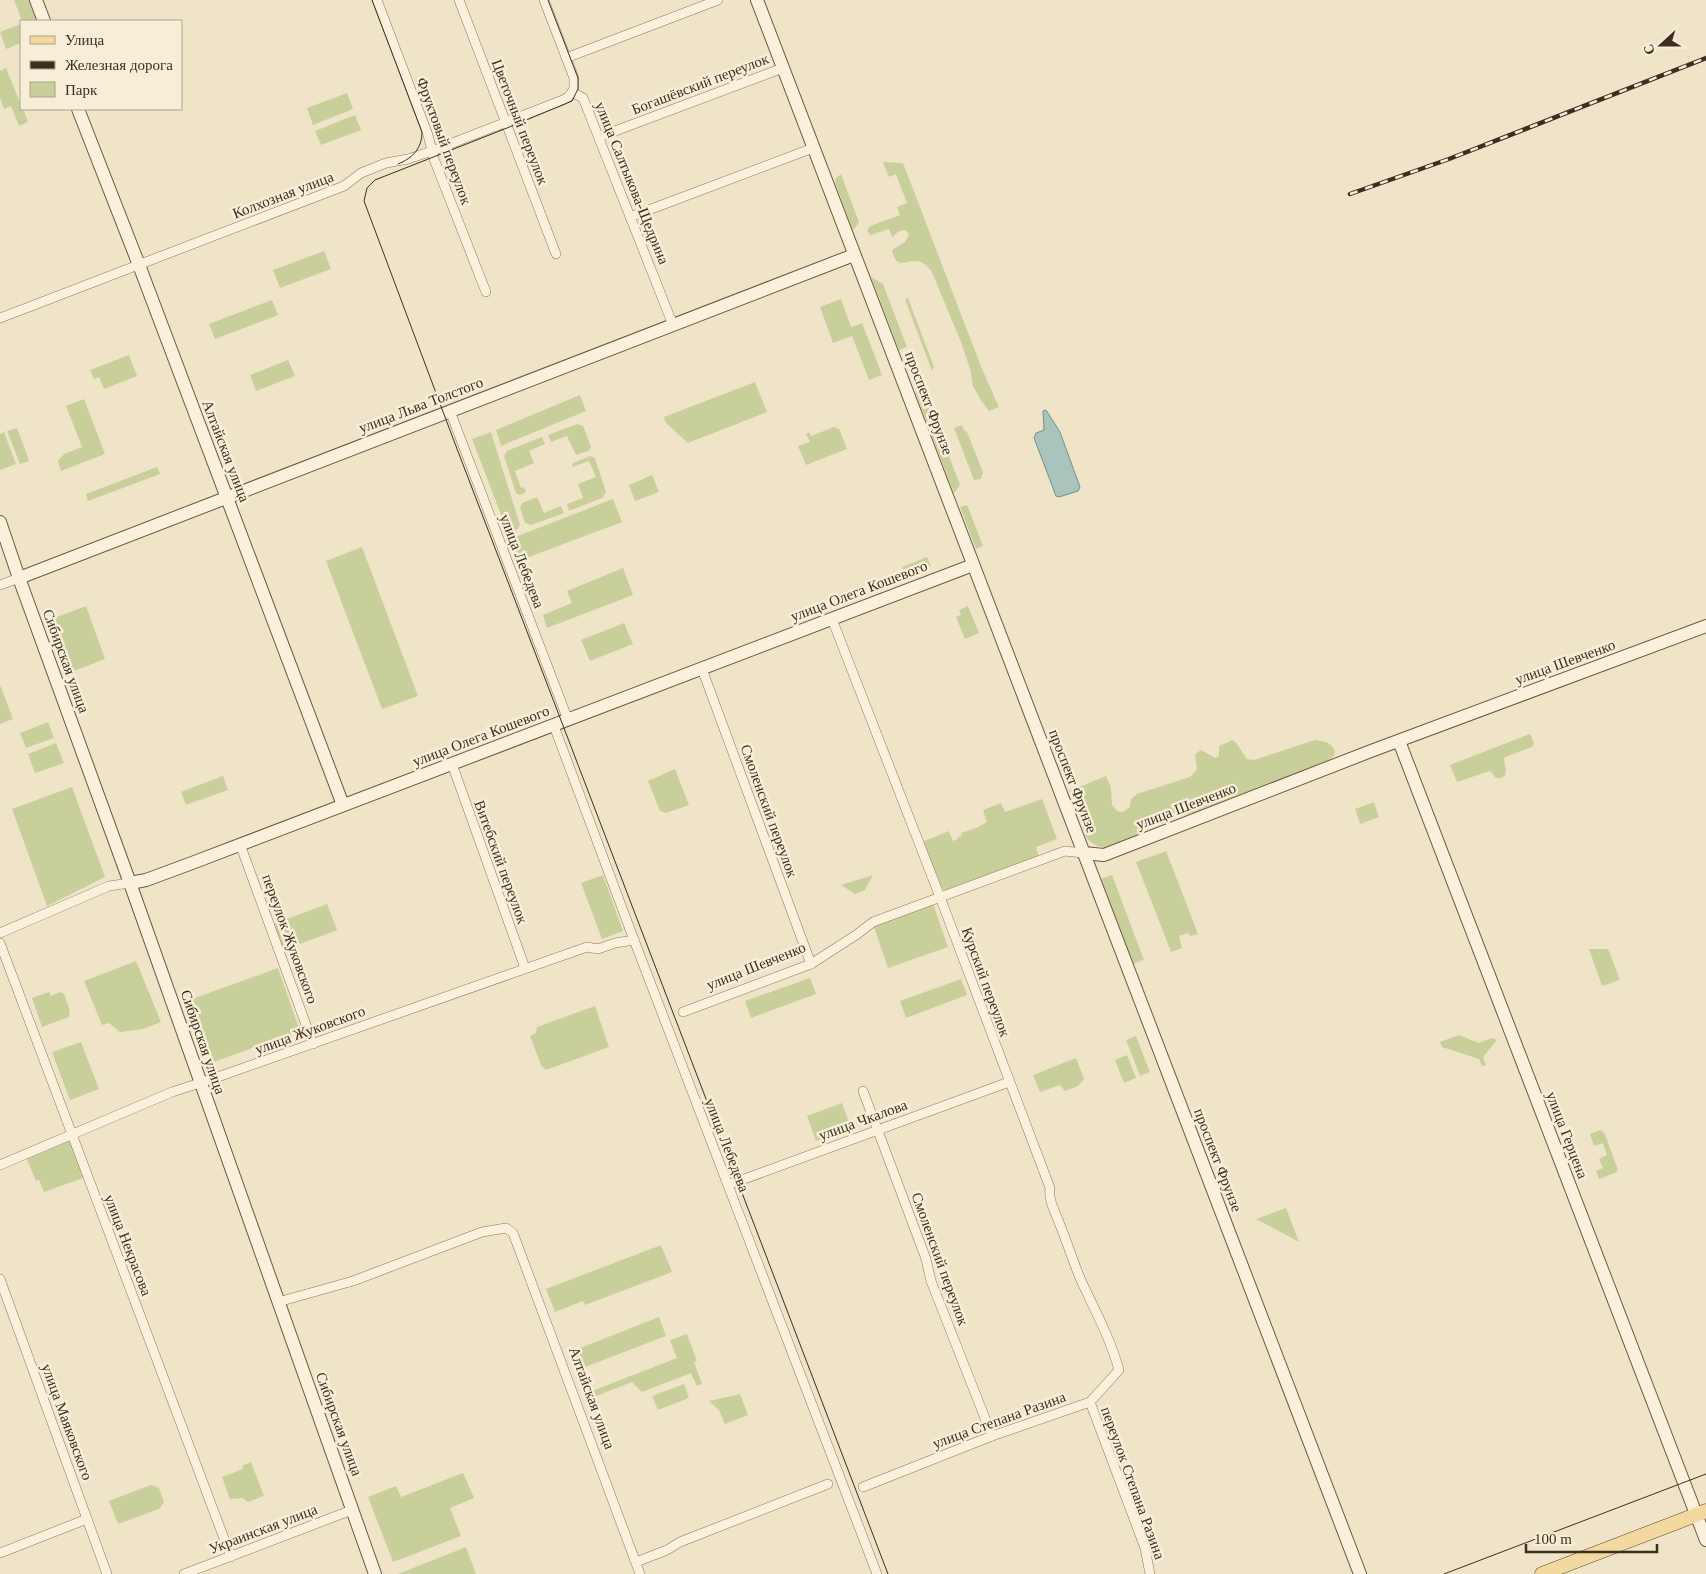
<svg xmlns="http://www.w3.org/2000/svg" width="1706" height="1574" viewBox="0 0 1706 1574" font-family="Georgia,serif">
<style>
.green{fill:#c9cf9b}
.water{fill:#a9c4bc;stroke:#6f938a}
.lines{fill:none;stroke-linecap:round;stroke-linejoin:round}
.street-casing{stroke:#8d765c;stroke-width:10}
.secondary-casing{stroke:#6f573f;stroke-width:14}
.primary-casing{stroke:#5b4430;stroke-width:15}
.street{stroke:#faf1dc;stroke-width:9}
.secondary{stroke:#faf1dc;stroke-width:12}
.primary{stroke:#f3d9a0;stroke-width:14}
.tram{stroke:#3d2e20;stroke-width:1}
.rail-casing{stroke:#3d2e20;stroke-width:4.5}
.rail{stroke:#f7eed8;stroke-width:2.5;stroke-dasharray:8;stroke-linecap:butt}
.labels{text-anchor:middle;stroke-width:5;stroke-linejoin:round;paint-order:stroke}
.street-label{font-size:15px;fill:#3d2e20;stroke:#f7eed8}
</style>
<rect width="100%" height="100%" fill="#f0e4c8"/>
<!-- green -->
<g class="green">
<path d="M14,0H30L38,21H22Z"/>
<path d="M21,24V43L6,49L0,32Z"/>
<path d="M6,68L21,105V109H23L28,122L19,126L11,106L4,109L0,98V71Z"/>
<path d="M347,93L353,109L313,125L307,108Z"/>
<path d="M355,115L361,130L321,145L315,131Z"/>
<path d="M883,162L903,163L982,369L999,407L989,411L980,399L973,386L970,369L961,342L931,270C928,268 925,263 921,262C907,257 897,273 892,250L905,242L909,234L905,230L899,231L892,237L889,229L871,235L869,234L867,231L870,226L900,215L897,207L907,203L896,174L889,177Z"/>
<path d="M841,174L859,222L853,231L835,182L836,178Z"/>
<path d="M324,251L331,269L280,288L273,270Z"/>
<path d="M871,277L883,284L907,347L899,350Z"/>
<path d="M908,298L934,367L932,371L905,299Z"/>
<path d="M841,299L851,327L862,323L882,375L869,380L852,336L833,343L820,307Z"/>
<path d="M272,300L278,315L215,339L209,324Z"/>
<path d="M129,355L137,376L104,389L99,377L94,379L90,370Z"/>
<path d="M288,360L295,376L256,391L250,375Z"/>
<path d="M755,382L767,412L688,443L666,423L664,417Z"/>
<path d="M921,383L960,485L954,493L916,394L917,385Z"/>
<path d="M580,395L586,411L501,446L496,430Z"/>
<path d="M84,399L105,454L61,471L58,461L64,454L82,447L66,406Z"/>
<path d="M577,424L583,426L591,447L588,451L576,455L567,436L551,442L548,435Z"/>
<path d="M962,425L964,430L967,432L983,472L981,479L974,480L954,428Z"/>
<path d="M834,427L839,429L847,449L806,465L798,446L810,442L806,434L809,432L811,436Z"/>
<path d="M17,428L29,461L20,464L7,431Z"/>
<path d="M4,432L16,464L0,470V434Z"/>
<path d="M491,432L520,525L518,529L508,533L472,439Z"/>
<path d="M542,437L545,444L529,451L534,463L515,471L521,488L524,487L526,492L520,495L516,493L504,456L507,451Z"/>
<path d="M590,456L595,458L606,492L602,498L569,511L567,504L583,498L578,484L596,477L589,461L572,467L573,463Z"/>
<path d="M157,467L160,474L88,501L86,494Z"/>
<path d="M652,475L659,492L635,501L629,485Z"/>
<path d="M537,497L544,513L561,506L564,513L531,525L525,523L520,508L522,503Z"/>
<path d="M613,499L622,522L518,561L510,539Z"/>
<path d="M967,505L983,546L976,549L960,507Z"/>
<path d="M362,547L418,696L382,709L326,561Z"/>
<path d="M927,557L931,566L906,576L902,567Z"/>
<path d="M623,568L633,595L547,628L543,615L572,603L567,591Z"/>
<path d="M86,606L105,659L69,673L49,620Z"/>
<path d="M968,606L979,633L965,639L956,617L961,615L959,610Z"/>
<path d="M624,623L633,644L590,661L581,640Z"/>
<path d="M0,685L13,719L0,724Z"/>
<path d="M48,722L54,738L26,748L20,733Z"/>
<path d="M1530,734L1534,743L1532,747L1505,757L1504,759L1506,771L1505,776C1494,781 1496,777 1490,771L1457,782L1450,765Z"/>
<path d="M1233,740C1239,745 1242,753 1247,759L1254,760L1315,740C1324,741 1331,742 1335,751L1334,756L1329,760L1196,813L1176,816L1144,829L1130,839L1106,848L1097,846L1087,839L1069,791L1106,776L1111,788L1112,805L1117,811L1123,812L1130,807L1131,799L1137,794L1190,777L1197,770L1195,754L1201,750L1215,758L1219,756V746Z"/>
<path d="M56,743L64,763L35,773L28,754Z"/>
<path d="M675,769L689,805L666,813L660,811L648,781Z"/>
<path d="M223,776L228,790L186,805L181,792Z"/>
<path d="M72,787L105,877L47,906L12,809Z"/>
<path d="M1042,799L1057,839L1036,847L1039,857L948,889L945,890L940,887L922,842L949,831L953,841L958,839V837L962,836L961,833L976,828L987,822L983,810L1001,803L1005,812Z"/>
<path d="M1374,802L1379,817L1360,824L1355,809Z"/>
<path d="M1166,851L1198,934L1190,936L1188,933L1179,936L1182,948L1171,952L1136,862Z"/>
<path d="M603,875L623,931L602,939L581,883Z"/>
<path d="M873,875L865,890L855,894L841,885Z"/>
<path d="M1112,875L1144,960L1133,964L1101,879Z"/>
<path d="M327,904L337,930L284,950L274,924Z"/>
<path d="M933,904L948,947L888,968L874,927L876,925Z"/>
<path d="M1589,949H1608L1620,980L1602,986Z"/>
<path d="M136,961L161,1022L143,1029L120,1032L109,1023L102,1025L84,981Z"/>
<path d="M278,968L300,1031L211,1063L189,1000Z"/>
<path d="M810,978L816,994L751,1018L745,1001Z"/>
<path d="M961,979L967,995L906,1018L900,1001Z"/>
<path d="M49,992L51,996L60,992L64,994L70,1011L69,1017L42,1027L32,998Z"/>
<path d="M595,1006L609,1047L546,1070L541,1065L530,1036L536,1033L537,1027Z"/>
<path d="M1459,1035L1479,1043L1492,1038L1497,1040L1483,1057L1486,1065L1482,1066L1479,1059L1442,1047L1440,1042Z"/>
<path d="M1136,1036L1150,1072L1140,1076L1126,1040Z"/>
<path d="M81,1042L99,1089L70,1100L52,1052Z"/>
<path d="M1127,1055L1136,1078L1124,1083L1115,1060Z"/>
<path d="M1076,1058L1084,1079L1078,1086L1065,1091L1060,1085L1040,1092L1033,1075Z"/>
<path d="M842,1103L851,1128L816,1141L807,1116Z"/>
<path d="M1600,1130L1602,1131L1605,1134L1618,1170L1615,1173L1599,1179L1596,1171L1603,1168L1599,1159L1607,1155L1603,1143L1594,1146L1590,1134Z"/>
<path d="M68,1140L72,1142L86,1177L44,1192L39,1180L36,1181L26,1157Z"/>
<path d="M1286,1208L1299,1242L1256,1219Z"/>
<path d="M661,1245L672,1272L585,1305L583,1301L555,1312L546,1289Z"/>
<path d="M659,1317L666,1336L577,1370L570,1352Z"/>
<path d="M687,1334L697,1361L694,1362L702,1384L697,1386L691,1373L642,1392L632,1382L589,1399L587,1393L677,1358L670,1340Z"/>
<path d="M684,1384L689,1398L658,1410L652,1396Z"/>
<path d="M740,1394L748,1415L725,1424L719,1410L709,1401Z"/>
<path d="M251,1462L264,1496L248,1502L242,1498L230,1499L222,1477L243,1469L242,1466Z"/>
<path d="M463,1473L474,1498L450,1508L461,1536L393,1562L368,1497L396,1486L401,1497Z"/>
<path d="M151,1485L159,1488L164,1502L159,1509L118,1524L109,1501Z"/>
<path d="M466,1547L476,1574H398Z"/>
</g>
<!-- water -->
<path class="water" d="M1046,410L1060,432L1080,487L1078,491L1059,497L1056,496L1034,438L1036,433L1044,430L1043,411Z"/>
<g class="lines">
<!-- street casing -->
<g class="street-casing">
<g id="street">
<path d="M377,0L428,135L434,159L486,292"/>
<path d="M459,0L556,254"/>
<path d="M544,0L574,78V88L572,92L583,98L673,325"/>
<path d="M566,58L718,0"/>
<path d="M599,137L783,68"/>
<path d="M630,217L813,148"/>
<path d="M0,318L344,186L361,173L386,163L408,159L432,151L563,100L568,97L572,92"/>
<path d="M450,411L568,720"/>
<path d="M0,585L19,578"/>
<path d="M832,619L940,897L1050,1188C1048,1201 1056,1213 1060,1225C1067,1242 1073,1261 1080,1278C1094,1309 1110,1337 1119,1370L1090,1402L992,1436L863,1487"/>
<path d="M702,669L811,964"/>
<path d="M554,726L634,940L877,1574"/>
<path d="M452,764L525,968"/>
<path d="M240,844L313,1044"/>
<path d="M0,933L109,886L130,883"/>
<path d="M0,943L231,1557"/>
<path d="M683,1012L811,964L856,935L873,922L1065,851L1083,853"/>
<path d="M863,1091L926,1259L931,1281L992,1436"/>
<path d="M0,1165L172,1092L212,1079L587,947L598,949L615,943L634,940"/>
<path d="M728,1185L1009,1082"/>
<path d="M0,1279L107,1574"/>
<path d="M278,1302L353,1281L482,1232L506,1228L513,1233L640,1574"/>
<path d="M1090,1402L1145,1548L1150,1574"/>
<path d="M0,1553L87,1519"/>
<path d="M636,1562L667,1550L680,1542L828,1484"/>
<path d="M184,1574L352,1510"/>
</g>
</g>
<!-- secondary casing -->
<g class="secondary-casing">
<g id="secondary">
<path d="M36,0L44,21"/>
<path d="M757,0L1360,1574"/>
<path d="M78,109L139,265L343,805"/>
<path d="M0,522L19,578L130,883L375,1574"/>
<path d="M19,578L854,255"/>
<path d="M1399,741L1706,1540"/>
<path d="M1083,853L1104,855L1371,751L1706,626"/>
<path d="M130,883L146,880L192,863L973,565"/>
</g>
</g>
<!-- primary casing -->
<g class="primary-casing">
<path id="primary" d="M1542,1574L1706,1511"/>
</g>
<!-- street -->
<use href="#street" class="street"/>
<!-- secondary -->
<use href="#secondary" class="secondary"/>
<!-- primary -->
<use href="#primary" class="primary"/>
<!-- tram -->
<g class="tram">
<path d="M372,0L422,132C422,148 413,158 398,164"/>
<path d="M548,0L578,78V89L572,101L507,128L375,180L367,188L364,201L454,441L888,1574"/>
<path d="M1444,1574L1706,1474"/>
</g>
<!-- rail casing -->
<g class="rail-casing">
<path id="rail" d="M1350,194L1449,159L1706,58"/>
</g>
<!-- rail -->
<use href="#rail" class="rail"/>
</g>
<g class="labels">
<!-- street labels -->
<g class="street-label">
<text transform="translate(700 84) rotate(-21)" y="5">Богашёвский переулок</text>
<text transform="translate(520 122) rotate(69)" y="5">Цветочный переулок</text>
<text transform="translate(444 141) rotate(70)" y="5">Фруктовый переулок</text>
<text transform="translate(632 183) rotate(68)" y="5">улица Салтыкова-Щедрина</text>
<text transform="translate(283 195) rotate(-21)" y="5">Колхозная улица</text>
<text transform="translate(929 403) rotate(69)" y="5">проспект Фрунзе</text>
<text transform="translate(421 405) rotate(-21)" y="5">улица Льва Толстого</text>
<text transform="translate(226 451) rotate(69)" y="5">Алтайская улица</text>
<text transform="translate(522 561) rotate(69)" y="5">улица Лебедева</text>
<text transform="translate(859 591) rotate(-21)" y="5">улица Олега Кошевого</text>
<text transform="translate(66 661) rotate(70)" y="5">Сибирская улица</text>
<text transform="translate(1565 662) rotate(-20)" y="5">улица Шевченко</text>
<text transform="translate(481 736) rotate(-21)" y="5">улица Олега Кошевого</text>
<text transform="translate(1073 781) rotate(69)" y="5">проспект Фрунзе</text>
<text transform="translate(1186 806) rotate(-21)" y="5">улица Шевченко</text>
<text transform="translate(769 811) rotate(70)" y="5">Смоленский переулок</text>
<text transform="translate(501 862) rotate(70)" y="5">Витебский переулок</text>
<text transform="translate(290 939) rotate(70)" y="5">переулок Жуковского</text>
<text transform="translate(756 966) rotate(-22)" y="5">улица Шевченко</text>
<text transform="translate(986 982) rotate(70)" y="5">Курский переулок</text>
<text transform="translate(310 1030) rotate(-20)" y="5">улица Жуковского</text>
<text transform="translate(203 1042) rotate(71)" y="5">Сибирская улица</text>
<text transform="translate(863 1120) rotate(-20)" y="5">улица Чкалова</text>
<text transform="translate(1567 1135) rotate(69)" y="5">улица Герцена</text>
<text transform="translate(727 1145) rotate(69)" y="5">улица Лебедева</text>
<text transform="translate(1218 1160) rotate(69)" y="5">проспект Фрунзе</text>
<text transform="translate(128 1245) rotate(69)" y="5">улица Некрасова</text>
<text transform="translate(940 1259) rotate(70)" y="5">Смоленский переулок</text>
<text transform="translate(592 1398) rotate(70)" y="5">Алтайская улица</text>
<text transform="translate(999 1420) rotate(-20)" y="5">улица Степана Разина</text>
<text transform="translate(67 1422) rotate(70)" y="5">улица Маяковского</text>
<text transform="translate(339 1424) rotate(70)" y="5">Сибирская улица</text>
<text transform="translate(1133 1483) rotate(70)" y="5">переулок Степана Разина</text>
<text transform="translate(263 1529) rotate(-21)" y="5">Украинская улица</text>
</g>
</g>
<!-- legend -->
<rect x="20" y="20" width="162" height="90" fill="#f7eed8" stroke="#ada18e"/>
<rect x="30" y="36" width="25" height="8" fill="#f3d9a0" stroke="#ada18e"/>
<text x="65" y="45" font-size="15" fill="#3d2e20">Улица</text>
<rect x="30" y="61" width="25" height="8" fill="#3d2e20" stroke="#ada18e"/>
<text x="65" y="70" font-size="15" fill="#3d2e20">Железная дорога</text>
<rect x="30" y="82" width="25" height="15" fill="#c9cf9b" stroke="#ada18e"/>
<text x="65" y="95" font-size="15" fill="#3d2e20">Парк</text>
<!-- north arrow -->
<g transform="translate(1661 45) rotate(249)" stroke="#f7eed8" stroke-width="4" paint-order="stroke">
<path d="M0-4L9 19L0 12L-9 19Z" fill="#3d2e20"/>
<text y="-8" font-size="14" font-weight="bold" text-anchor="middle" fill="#3d2e20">С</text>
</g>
<!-- scale -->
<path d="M1526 1544v8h131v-8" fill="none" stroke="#3d2e20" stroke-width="2.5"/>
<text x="1534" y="1544" font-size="15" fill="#3d2e20" stroke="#f7eed8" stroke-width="4" paint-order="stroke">100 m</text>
</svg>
